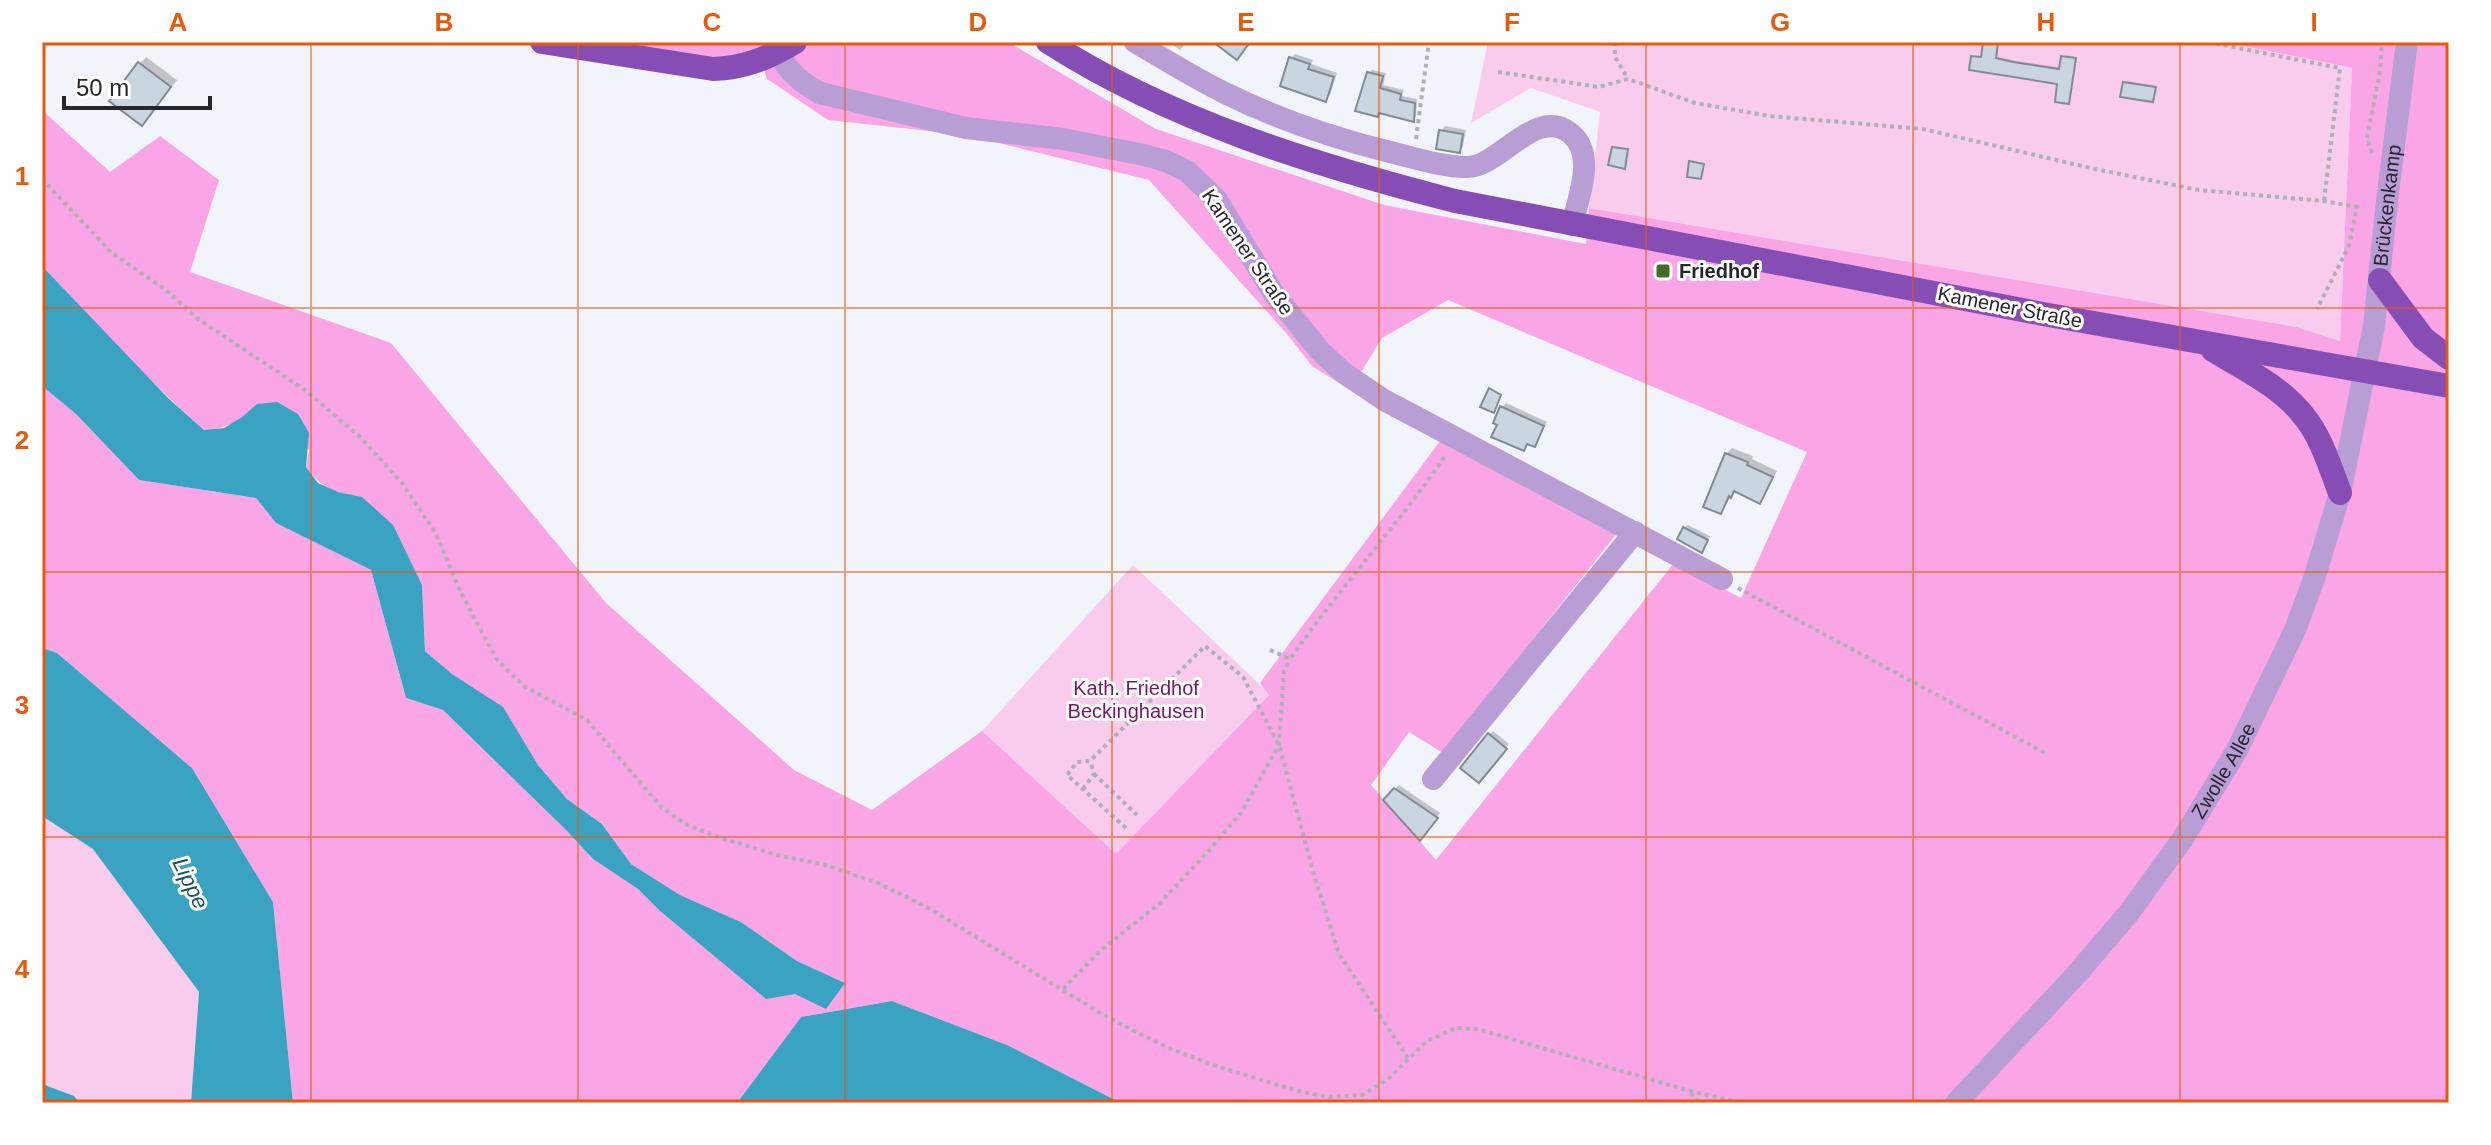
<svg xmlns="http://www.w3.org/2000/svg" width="2491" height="1145" viewBox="0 0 2491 1145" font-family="Arial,sans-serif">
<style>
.green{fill:#f9cced}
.forest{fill:#faa5e6}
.water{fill:#3aa3c2}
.shadow{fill:#0003}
.building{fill:#cad5e0;stroke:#818b95;stroke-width:2}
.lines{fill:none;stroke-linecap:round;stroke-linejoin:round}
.path{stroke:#aeb0b7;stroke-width:4;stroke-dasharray:4 4;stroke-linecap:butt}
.minor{stroke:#b99dd5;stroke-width:22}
.major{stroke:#864eb5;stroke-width:24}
.grid{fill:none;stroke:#e8590c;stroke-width:2;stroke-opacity:0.55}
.poi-dot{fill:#426b27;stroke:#fff;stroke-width:3}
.labels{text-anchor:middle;stroke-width:6;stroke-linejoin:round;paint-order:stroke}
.street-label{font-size:20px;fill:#26272c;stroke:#fff}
.poi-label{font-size:20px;font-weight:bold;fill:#26272c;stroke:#fff;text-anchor:start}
.park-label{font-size:20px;fill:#791569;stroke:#fff}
.water-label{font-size:22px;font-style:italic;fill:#195363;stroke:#fff}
.neatline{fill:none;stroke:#e8590c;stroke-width:3}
.grid-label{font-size:26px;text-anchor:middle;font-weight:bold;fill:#e8590c}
</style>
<rect width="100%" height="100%" fill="#f2f4fc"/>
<!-- green -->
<g class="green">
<path d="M1488,42H2224L2352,68L2340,341L2297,327L1589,208L1600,112L1531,88L1471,123Z"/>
<path d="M1133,565L1270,694L1116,855L982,731Z"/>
<path d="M42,816L93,848L199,992L191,1103H42Z"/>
</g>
<!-- forest -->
<path class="forest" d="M559,42H1008L1156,129L1384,205L1586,244L1589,208L2297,327L2340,341L2352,68L2224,42H2449V1103H1121L1007,1045L892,1001L801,1017L737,1103H293L273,902L192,768L57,653L42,648V386L76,414L139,480L256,498L276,523L371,570L406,698L443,710L566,830L593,859L638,889L660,911L766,998L845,983L797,961L741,922L680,895L631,864L602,824L567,799L538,765L452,674L425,651L422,585L362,498C334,491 324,491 306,467L309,450L257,404C238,421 230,428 204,430C146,379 94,322 42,266V110L110,172L160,136L219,180L190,272L391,343L606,603L794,770L872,810L982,731L1116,854L1269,695L1260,683L1443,437L1618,532L1443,753L1409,732L1371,785L1436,860L1674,563L1741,598L1807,452L1448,300L1382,338L1350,390L1312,366L1287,334L1149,180L966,135L828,120L767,79L761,60L736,68Z"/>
<!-- water -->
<g class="water">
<path d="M42,266L168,398L204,430L224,428L242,417L257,404L277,402L298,414L309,433L306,467L318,483L338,492L362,497L393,525L422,585L425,651L452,674L503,707L538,765L567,799L602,824L631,864L680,895L741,922L797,961L845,983L826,1009L795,994L766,999L660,911L638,889L593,859L566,830L443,710L406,698L371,570L276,523L256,498L139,480L76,414L42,386Z"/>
<path d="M42,648L57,653L192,768L273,902L293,1103H191L199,992L93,849L42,816Z"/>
<path d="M892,1001L1007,1045L1121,1103H737L801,1017Z"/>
<path d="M42,1084L74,1096L80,1103H42Z"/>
</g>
<!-- shadow -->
<g class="shadow">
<path d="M1169,42H1187L1180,50Z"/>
<path d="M1986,42H1999L1997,57L2016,61L2062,68L2065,55L2076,57L2070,100L2060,82L1973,57H1983Z"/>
<path d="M1295,54L1313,60L1311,64L1337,73L1330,95L1325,99L1291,58Z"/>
<path d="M146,57L177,80L149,117L140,64Z"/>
<path d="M1372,70L1386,73L1383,85L1404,90L1402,96L1417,99L1416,116L1413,120L1380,112L1377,115L1368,73Z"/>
<path d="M2126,81L2156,86L2154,98L2153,100L2125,83Z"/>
<path d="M1445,126L1466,130L1463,146L1459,151L1441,131Z"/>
<path d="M1506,403L1547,422L1535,445L1528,442L1523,448L1502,408Z"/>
<path d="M1732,448L1753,456L1752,459L1777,471L1765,495L1759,501L1736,490L1720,512L1726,454Z"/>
<path d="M1688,525L1710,536L1702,550L1684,528Z"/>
<path d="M1493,731L1509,744L1482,777L1490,735Z"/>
<path d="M1399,785L1440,813L1424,834L1395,789Z"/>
</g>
<!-- building -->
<g class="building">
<path d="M1213,42H1250L1237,60Z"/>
<path d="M1983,42L1998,43L1996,58L2013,62L2059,69L2061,56L2076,58L2069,104L2055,102L2057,84L1969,70L1971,56L1981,57Z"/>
<path d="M1289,57L1310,64L1308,69L1334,77L1326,102L1280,86Z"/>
<path d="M138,62L171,87L142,126L109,101Z"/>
<path d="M1367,72L1383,76L1380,88L1401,94L1400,100L1415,103L1414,122L1379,113L1378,117L1355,111Z"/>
<path d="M2123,82L2156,87L2153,102L2120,97Z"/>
<path d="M1439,130L1463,134L1460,153L1436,149Z"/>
<path d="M1612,147L1628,149L1625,169L1608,165Z"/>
<path d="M1689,161L1704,164L1701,179L1687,177Z"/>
<path d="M1489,388L1501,395L1494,413L1480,407Z"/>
<path d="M1500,406L1544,426L1535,447L1527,444L1524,451L1491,437L1497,425L1493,423Z"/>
<path d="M1725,453L1748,462L1747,465L1773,477L1760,504L1734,491L1731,498L1729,496L1721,514L1703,507Z"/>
<path d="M1683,527L1708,540L1702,553L1677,539Z"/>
<path d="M1488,733L1507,749L1479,783L1460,768Z"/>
<path d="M1394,788L1438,818L1420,841L1383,800Z"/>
</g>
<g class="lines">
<!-- path -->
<g class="path">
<path d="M1615,42V57L1628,79"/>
<path d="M2208,42L2340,68L2324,201"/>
<path d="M1498,72L1599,87L1628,79L1695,103L1769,116L1923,129L2095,169L2199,190L2324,201L2357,207L2349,246L2317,309"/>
<path d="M1416,139L1429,42"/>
<path d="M2372,153L2367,138L2380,71L2382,42"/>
<path d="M42,179L111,252L166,290L198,319L305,390L359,436L402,483L435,532L461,593L497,660L524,686L587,720L662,808L687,825L724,839L777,855L826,865L878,883L925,906L1102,1014L1138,1033L1171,1049L1219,1067L1302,1092L1329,1097L1362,1095L1388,1079L1427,1041L1456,1028L1477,1029L1690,1091L1743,1103"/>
<path d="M1738,588L2047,754"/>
<path d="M1270,650L1290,659C1339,589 1397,526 1445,456"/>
<path d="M1094,774L1137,815"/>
<path d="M1083,789L1094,774L1090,761"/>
<path d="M1126,828L1067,775L1077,762L1090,761L1205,646L1243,677L1279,745L1313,871L1339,954L1408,1058"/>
<path d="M1063,989L1100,951L1159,904L1204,856L1241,813L1279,745L1284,671L1290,659"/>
<path d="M1691,1093L1699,1103"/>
</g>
<!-- minor -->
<g class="minor">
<path d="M1135,42C1164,59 1194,78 1225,93C1277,119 1333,138 1390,152C1415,158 1442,167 1467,167C1500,167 1535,106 1570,133C1597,154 1578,198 1572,225"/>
<path d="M778,53C789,72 800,82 820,93L966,128L1063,139L1144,155L1166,161L1187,171L1217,200L1274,294L1320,351L1344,373L1384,400L1722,579"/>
<path d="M1433,779L1635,532"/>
<path id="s1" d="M1956,1103L2075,976L2128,914L2182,840L2237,750L2295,630L2315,576L2340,493L2374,326L2387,201L2407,42"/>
</g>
<!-- major -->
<g class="major">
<path d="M542,42L713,69C744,68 769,58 795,42"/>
<path d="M1048,42C1171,121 1315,165 1455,201L2043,314L2449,386"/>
<path d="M2380,280L2423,338L2449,358"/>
<path d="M2213,350C2244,369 2280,386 2303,415C2321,436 2330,467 2340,493"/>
</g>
</g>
<!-- grid -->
<path class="grid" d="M311,42V1103M578,42V1103M845,42V1103M1112,42V1103M1379,42V1103M1646,42V1103M1913,42V1103M2180,42V1103M42,308H2449M42,572H2449M42,837H2449"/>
<!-- markers -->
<rect class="poi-dot" x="1655" y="263" width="16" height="16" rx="4"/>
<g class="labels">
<!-- street labels -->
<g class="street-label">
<text dy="7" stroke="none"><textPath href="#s1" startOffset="1022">Brückenkamp</textPath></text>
<text transform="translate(1248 252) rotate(56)" y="7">Kamener Straße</text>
<text transform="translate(2010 307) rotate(11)" y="7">Kamener Straße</text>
<text dy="7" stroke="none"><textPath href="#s1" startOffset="428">Zwolle Allee</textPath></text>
</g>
<!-- poi labels -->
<g class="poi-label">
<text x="1679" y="278">Friedhof</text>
</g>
<!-- park labels -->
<g class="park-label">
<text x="1136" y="695">Kath. Friedhof<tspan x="1136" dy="23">Beckinghausen</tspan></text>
</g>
<!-- water labels -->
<g class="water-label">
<text transform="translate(191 883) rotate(64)" y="8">Lippe</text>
</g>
</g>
<!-- border -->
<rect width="2491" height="1145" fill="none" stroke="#ffffff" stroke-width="88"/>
<!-- scale -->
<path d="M64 96v12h146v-12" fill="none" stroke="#26272c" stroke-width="4"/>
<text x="76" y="96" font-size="24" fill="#26272c" stroke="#ffffff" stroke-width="6" paint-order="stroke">50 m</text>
<rect x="44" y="44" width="2403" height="1057" class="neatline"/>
<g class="grid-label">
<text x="178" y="31">A</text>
<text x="444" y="31">B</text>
<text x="712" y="31">C</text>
<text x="978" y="31">D</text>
<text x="1246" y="31">E</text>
<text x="1512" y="31">F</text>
<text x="1780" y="31">G</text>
<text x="2046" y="31">H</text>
<text x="2314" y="31">I</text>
<text x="22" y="185">1</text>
<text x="22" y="449">2</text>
<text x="22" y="714">3</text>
<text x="22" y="978">4</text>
</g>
</svg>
